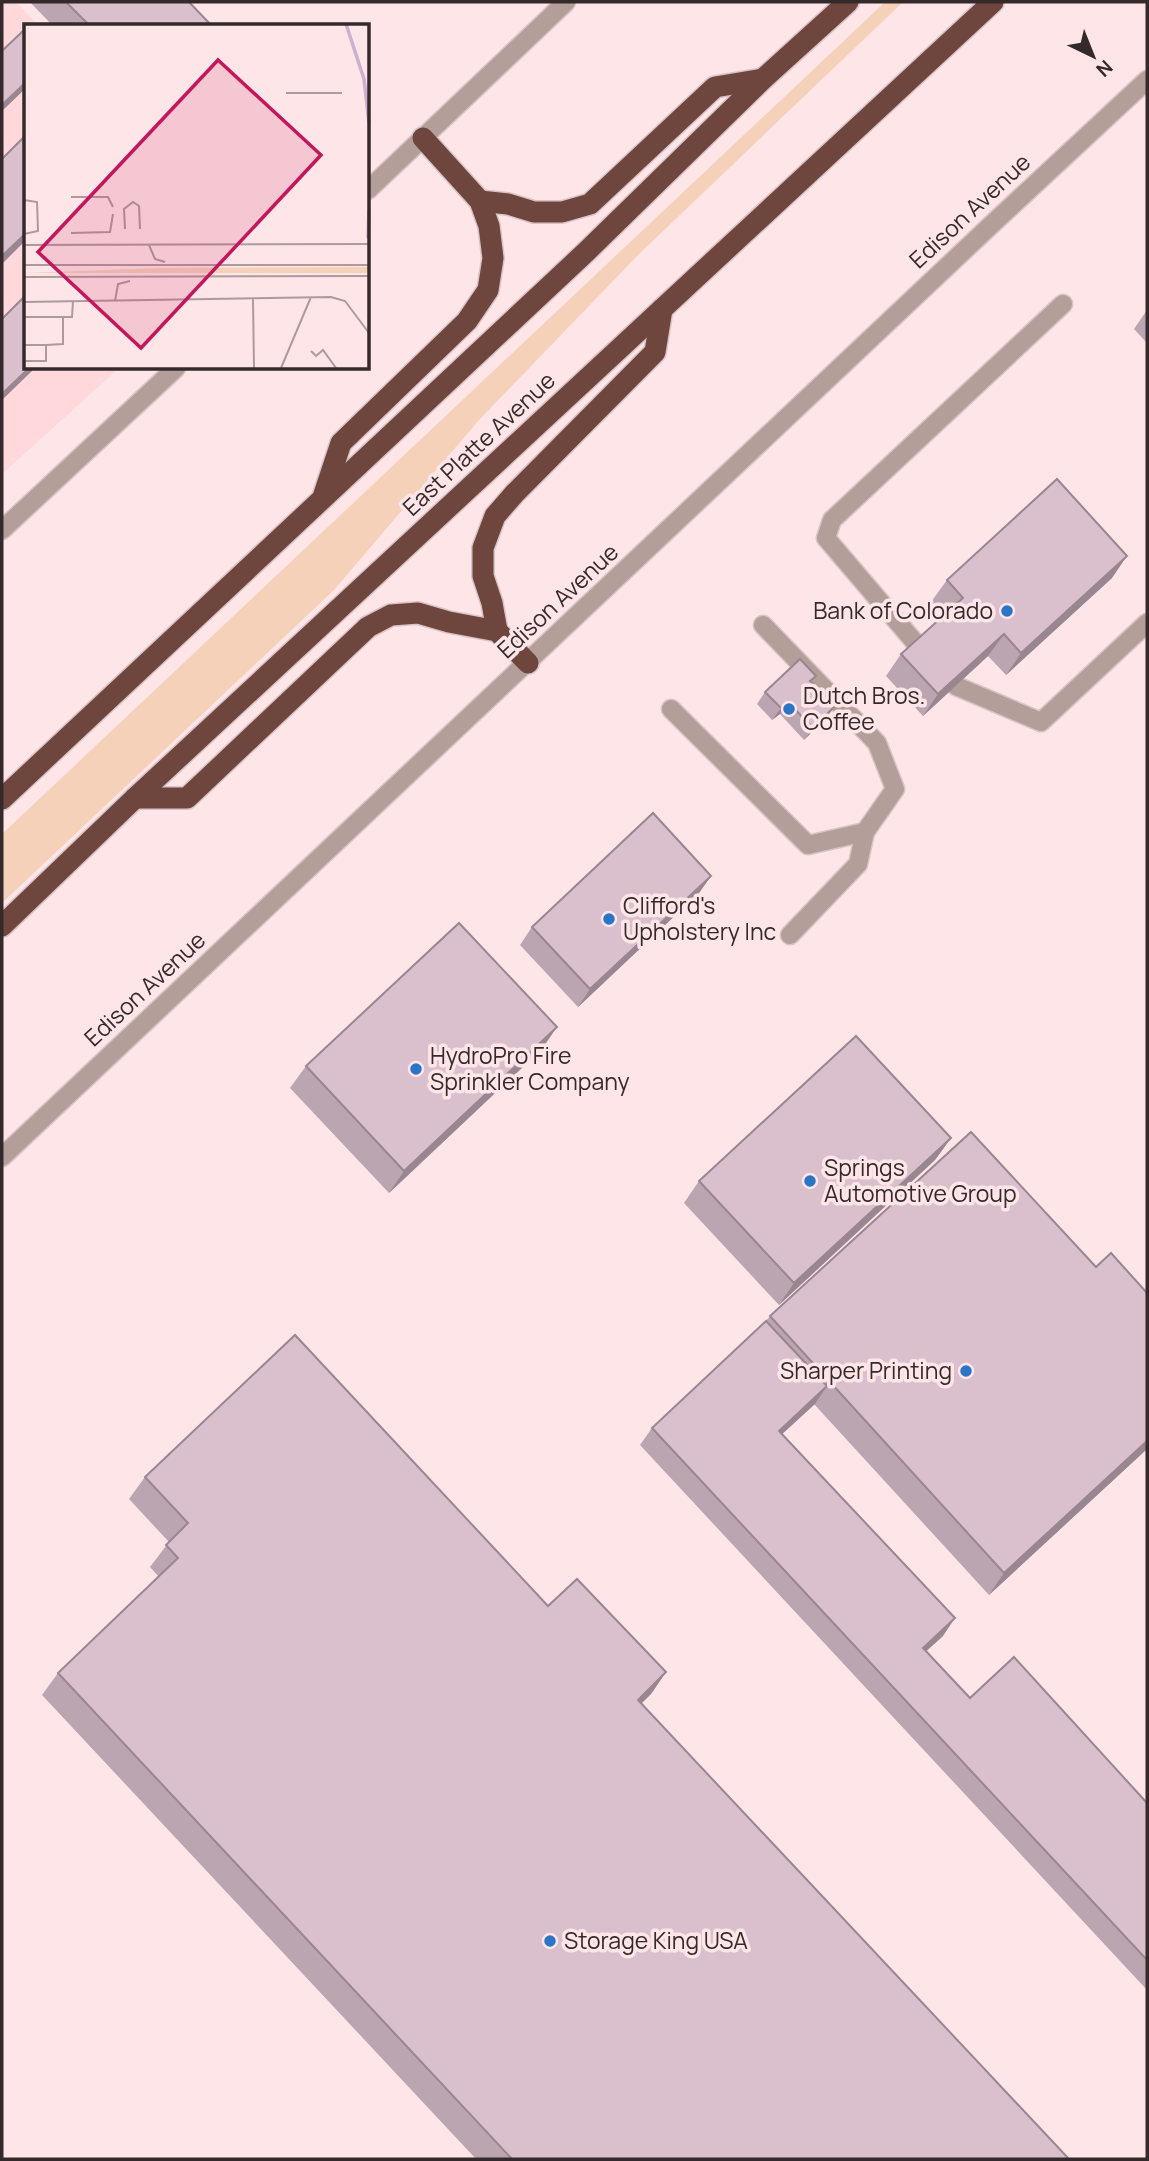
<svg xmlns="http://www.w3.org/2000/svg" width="1149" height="2161" viewBox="0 0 1149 2161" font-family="Manrope,sans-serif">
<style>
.built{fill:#ffd8dc}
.green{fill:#f5d1b9}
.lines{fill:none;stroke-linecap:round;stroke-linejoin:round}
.lane-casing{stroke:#dac3c6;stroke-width:21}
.street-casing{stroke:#dac3c6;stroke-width:21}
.highway-casing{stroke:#dac3c6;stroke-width:24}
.lane{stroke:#b39e99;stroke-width:18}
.street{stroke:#b39e99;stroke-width:18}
.highway{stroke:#6e463d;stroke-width:21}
.wall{fill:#bba5b0}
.shaded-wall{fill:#998690}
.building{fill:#dac0cd;stroke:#998690;stroke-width:2}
.poi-dot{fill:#2b75c6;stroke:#fee5e8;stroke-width:2.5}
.labels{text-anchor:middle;stroke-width:7;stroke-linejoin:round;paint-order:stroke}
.street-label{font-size:23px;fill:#352a2b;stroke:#fee5e8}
.poi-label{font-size:23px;fill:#352a2b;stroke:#fee5e8;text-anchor:start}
.inset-river{fill:none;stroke:#ceafd1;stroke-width:3.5}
.inset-road{fill:none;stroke:#ae9a9c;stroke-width:2}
.view{fill:#c2185b;fill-opacity:0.15;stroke:#c2185b;stroke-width:3.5}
.inset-edge{fill:none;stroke:#352a2b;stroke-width:3.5}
</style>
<rect width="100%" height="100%" fill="#fee5e8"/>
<!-- built -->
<path class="built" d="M2,2H16L39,26H26V368H119L2,474Z"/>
<!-- green -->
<path class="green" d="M885,2H903L639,254L479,420L334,590L2,903V834Z"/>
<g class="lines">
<!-- lane casing -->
<g class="lane-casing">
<g id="lane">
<path d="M918,646L826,538L832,520L1063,304"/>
<path d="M956,686L1041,722L1147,623"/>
<path d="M671,709L808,845L865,832L895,789L877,743L763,625"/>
<path d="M790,935L858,864L865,832"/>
</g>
</g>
<!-- street casing -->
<g class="street-casing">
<g id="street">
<path d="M368,190L566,2"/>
<path d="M2,530L176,368"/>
<path d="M2,1157L990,226L1147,80"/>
</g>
</g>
<!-- highway casing -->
<g class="highway-casing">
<g id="highway">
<path d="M480,201L508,204L534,212H562L590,204L715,87L763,79"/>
<path d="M324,494L341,443L467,321L488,290L493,258L489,226L480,201L423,138"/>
<path d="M497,631L492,603L483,576V548L495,516L515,493L655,352L662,309"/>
<path d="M135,798H187L368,627L391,615L418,613L449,622L497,631L528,663"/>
<path d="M2,799L587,251L763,79L848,2"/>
<path d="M2,926L135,798L993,2"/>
</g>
</g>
<!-- lane -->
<use href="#lane" class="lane"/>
<!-- street -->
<use href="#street" class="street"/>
<!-- highway -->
<use href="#highway" class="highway"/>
</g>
<!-- wall -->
<g class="wall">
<path d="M30,2H189L212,26H53Z"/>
<path d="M1147,310V343L1134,329Z"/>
<path d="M1112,578L1006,675L988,656L923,716L886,676L901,654L943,615L931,602L947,580Z"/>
<path d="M811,683L835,706L826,718L804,740L780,714L772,720L757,704L765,692Z"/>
<path d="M711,876L699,893L578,1007L520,945L532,927Z"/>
<path d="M542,1049L389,1193L290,1088L306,1066Z"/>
<path d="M951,1138L935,1160L779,1305L684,1203L699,1181Z"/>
<path d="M1096,1267L1147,1449L989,1595L814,1404L782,1434L943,1636L926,1651L970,1698L1147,1803V1990L640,1445L652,1428L766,1321L770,1316Z"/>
<path d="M145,1477L548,1606L666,1672L651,1694L641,1704L1069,2159H476L42,1695L58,1673L159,1577L150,1567L169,1542L129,1499Z"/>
</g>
<!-- shaded-wall -->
<g class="shaded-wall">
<path d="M26,82V88L2,111V105Z"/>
<path d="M26,233V240L2,264V256Z"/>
<path d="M29,368H35L2,400V394Z"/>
<path d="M1127,556L1112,578L1006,675L1021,653Z"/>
<path d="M1004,634L988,656L923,716L938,694Z"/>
<path d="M788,702L780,714L772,720L781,708Z"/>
<path d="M835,706L826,718L804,740L813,728Z"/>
<path d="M711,876L699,893L578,1007L590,989Z"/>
<path d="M557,1027L542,1049L389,1193L404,1171Z"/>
<path d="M951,1138L935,1160L779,1305L794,1283Z"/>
<path d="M827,1386L815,1404L767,1448L779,1431Z"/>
<path d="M1147,1441V1449L989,1595L1004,1573Z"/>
<path d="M955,1618L943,1636L911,1665L923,1648Z"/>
<path d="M666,1672L651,1694L622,1722L638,1700Z"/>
</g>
<!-- building -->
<g class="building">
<path d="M66,2H189L212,26H90Z"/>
<path d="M26,28V82L2,105V51Z"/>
<path d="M26,135V233L2,256V159Z"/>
<path d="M26,295V368H29L2,394V319Z"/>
<path d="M1057,479L1127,556L1021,653L1004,634L938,694L901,654L963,598L947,580Z"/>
<path d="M800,659L816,676L810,681L835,706L813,728L788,702L781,708L765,692Z"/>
<path d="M653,813L711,876L590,989L532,927Z"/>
<path d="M459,923L557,1027L404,1171L306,1066Z"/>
<path d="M856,1036L951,1138L794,1283L699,1181Z"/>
<path d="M971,1132L1096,1267L1111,1253L1147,1293V1441L1004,1573L770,1316Z"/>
<path d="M766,1321L827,1386L779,1431L955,1618L923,1648L970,1698L1014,1657L1147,1803V1960L652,1428Z"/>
<path d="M295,1335L548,1606L577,1579L666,1672L638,1700L1069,2159H512L58,1673L178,1558L166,1545L188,1523L145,1477Z"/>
</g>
<!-- markers -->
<g class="poi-dot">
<circle cx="1007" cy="611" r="7"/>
<circle cx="789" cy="709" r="7"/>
<circle cx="609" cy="919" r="7"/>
<circle cx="416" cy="1069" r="7"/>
<circle cx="810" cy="1181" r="7"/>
<circle cx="966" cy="1371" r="7"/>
<circle cx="550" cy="1941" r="7"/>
</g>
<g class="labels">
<!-- street labels -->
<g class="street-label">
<text transform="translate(970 211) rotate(-43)" y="8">Edison Avenue</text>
<text transform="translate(479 444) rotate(-43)" y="8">East Platte Avenue</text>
<text transform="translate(558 601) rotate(-43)" y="8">Edison Avenue</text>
<text transform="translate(145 989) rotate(-43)" y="8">Edison Avenue</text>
</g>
<!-- poi labels -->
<g class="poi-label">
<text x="993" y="619" text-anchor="end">Bank of Colorado</text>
<text x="803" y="704">Dutch Bros.<tspan x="803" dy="26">Coffee</tspan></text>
<text x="623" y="914">Clifford's<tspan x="623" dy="26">Upholstery Inc</tspan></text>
<text x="430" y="1064">HydroPro Fire<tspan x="430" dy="26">Sprinkler Company</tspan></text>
<text x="824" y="1176">Springs<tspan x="824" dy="26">Automotive Group</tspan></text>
<text x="952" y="1379" text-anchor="end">Sharper Printing</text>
<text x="564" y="1949">Storage King USA</text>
</g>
</g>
<!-- overview -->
<g transform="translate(24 24)">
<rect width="345" height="345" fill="#fee5e8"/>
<path d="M345,243V249H0L136,244Z" fill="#f5d1b9"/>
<path class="inset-river" d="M322,0L340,55L345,99M344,214L345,185"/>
<path class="inset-road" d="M262,69H318M47,173H84L89,183M0,176L13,178L14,207L0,210M101,205L100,185L109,178L115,182L116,205M47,209L86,208L89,190M0,221L345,220M125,221L131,235L141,238M0,241H345M0,253L345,252M229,275L230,344M91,277L94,260L106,257M0,278L307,273L321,277L345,309M0,293H48L49,277M0,321H22V337H0M22,321L39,320V293M287,327L292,332L299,326L312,344M257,344L287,273"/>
<path class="view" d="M194,36L297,131L117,324L14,228Z"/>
<rect width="345" height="345" class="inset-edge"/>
</g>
<!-- border -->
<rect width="1149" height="2161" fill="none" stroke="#352a2b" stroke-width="7"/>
<!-- north arrow -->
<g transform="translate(1093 56) rotate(137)" stroke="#fee5e8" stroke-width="5" paint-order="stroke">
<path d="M0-5L12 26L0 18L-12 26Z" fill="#352a2b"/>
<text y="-10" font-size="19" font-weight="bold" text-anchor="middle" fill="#352a2b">N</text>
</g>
</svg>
